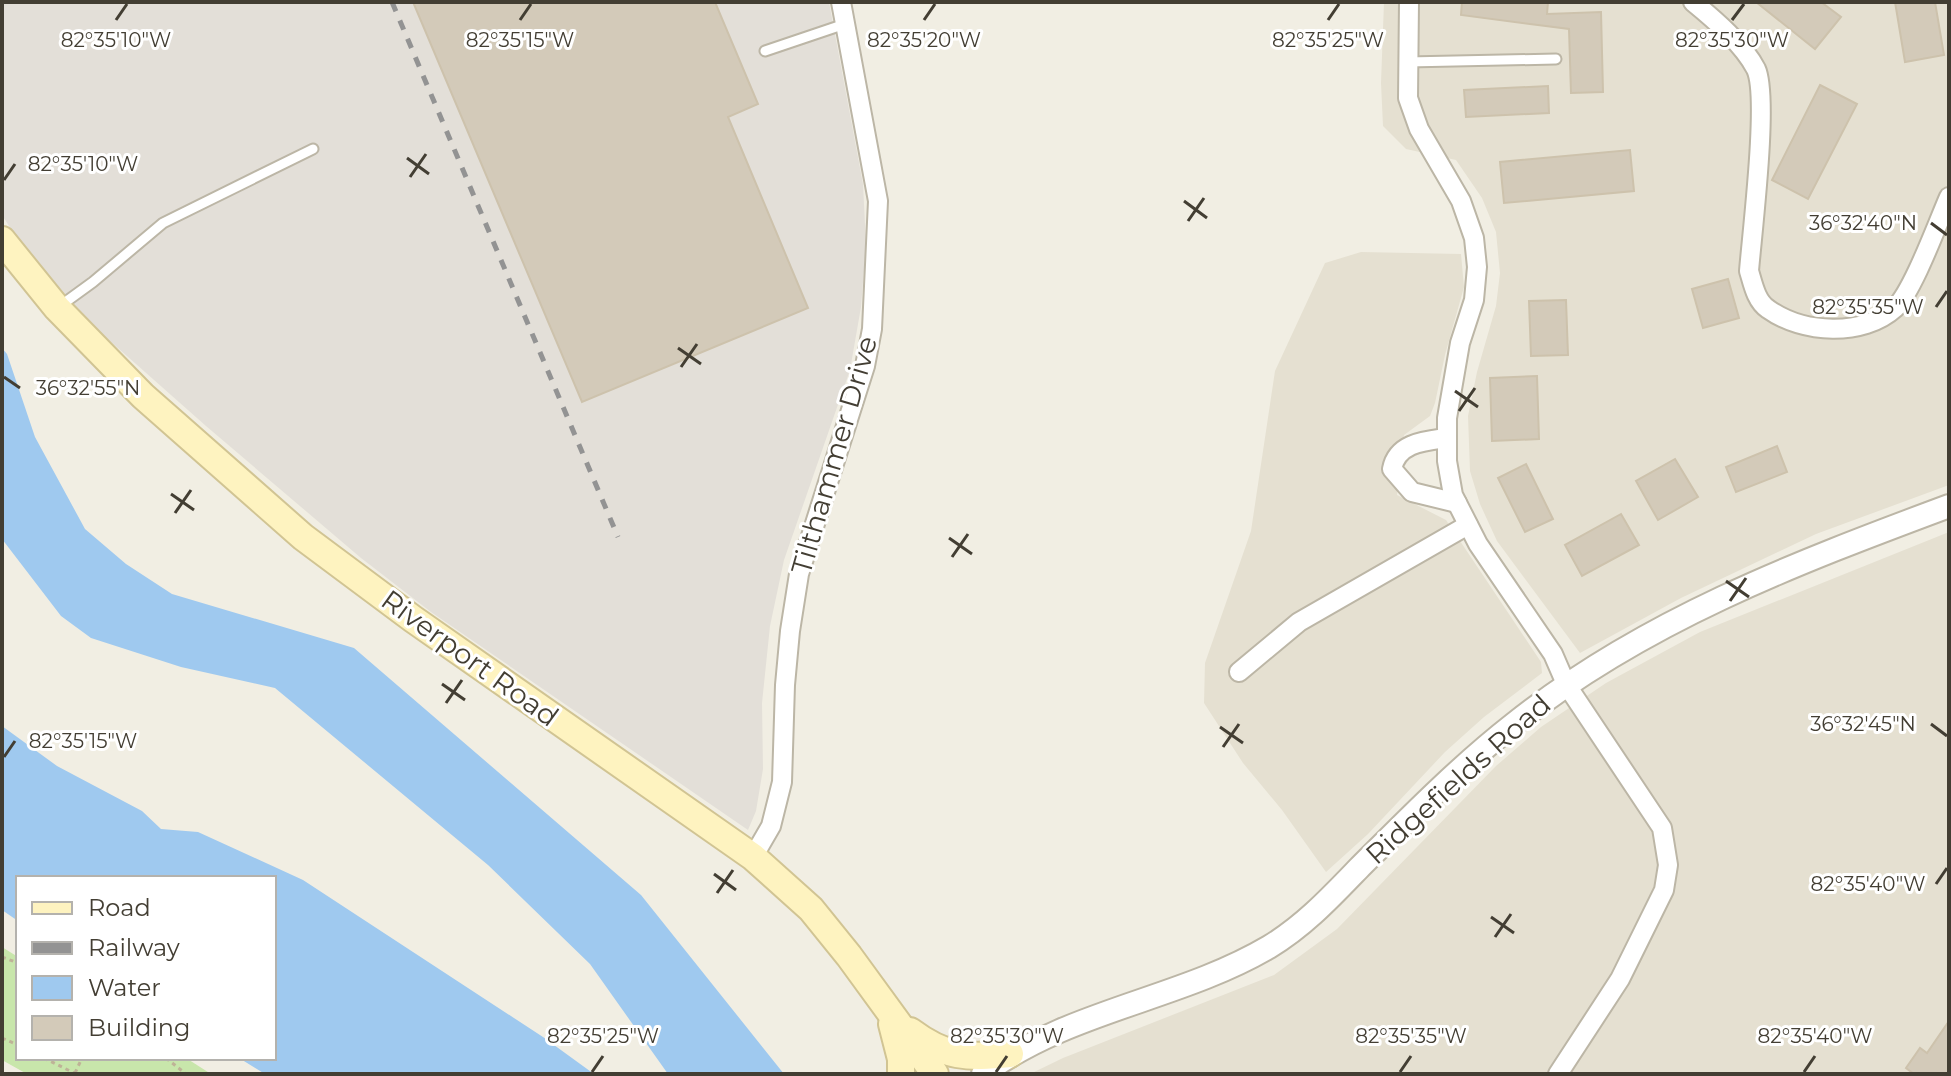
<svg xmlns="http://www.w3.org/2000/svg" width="1951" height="1076" viewBox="0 0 1951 1076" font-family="Montserrat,sans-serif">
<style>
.residential{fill:#e5e0d1}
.industrial{fill:#e3dfd8}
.green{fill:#c8e6ab}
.water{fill:#9fc9ef}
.building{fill:#d3cab9;stroke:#cdc2ac;stroke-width:2}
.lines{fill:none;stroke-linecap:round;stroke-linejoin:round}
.service-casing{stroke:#bcb6a6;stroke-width:13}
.minor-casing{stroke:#bcb6a6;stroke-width:22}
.tertiary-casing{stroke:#bcb6a6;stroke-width:26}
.secondary-casing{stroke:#d1c493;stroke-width:30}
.path{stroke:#beb397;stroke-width:3;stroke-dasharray:4 4;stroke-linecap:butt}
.service{stroke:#fff;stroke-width:9}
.minor{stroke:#fff;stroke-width:18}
.tertiary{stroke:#fff;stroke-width:22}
.secondary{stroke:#fef3c0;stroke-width:26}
.rail{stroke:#939393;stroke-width:5;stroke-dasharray:10 10;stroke-linecap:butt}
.ticks{fill:none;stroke:#433e33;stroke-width:3}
.labels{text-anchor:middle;stroke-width:6;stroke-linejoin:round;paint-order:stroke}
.street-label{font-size:28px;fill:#433e33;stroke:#fff}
.ticks-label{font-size:20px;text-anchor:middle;fill:#433e33;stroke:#fff;stroke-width:6;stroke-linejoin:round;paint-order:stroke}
</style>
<rect width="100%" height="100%" fill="#f1eee3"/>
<!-- residential -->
<g class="residential">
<path d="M1384,2H1949V485L1816,534L1681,598L1580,653L1497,541L1480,504L1470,471L1468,416L1477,372L1496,306L1500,273L1496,232L1482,198L1456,160L1406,149L1383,126L1381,83Z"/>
<path d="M1361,252L1461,254L1464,287L1445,355L1435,403L1430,416L1404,435L1397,495L1446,520L1541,662L1542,673L1484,717L1445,752L1368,834L1326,872L1282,810L1243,763L1204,703L1205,663L1251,531L1275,371L1325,263Z"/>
<path d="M1949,532V1074H1030L1063,1058L1274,975L1337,929L1496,766L1541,727L1606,683L1700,632Z"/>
</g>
<!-- industrial -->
<path class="industrial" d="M2,2H829L863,184L866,245L861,307L850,370L784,560L770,626L762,703L763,769L756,811L748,830L431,612L361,558L206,426L84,318L34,265L2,215Z"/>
<!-- green -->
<path class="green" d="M2,947L18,957V1058H186L211,1074H27L2,1060Z"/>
<!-- water -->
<g class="water">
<path d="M2,348L7,354L35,437L85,529L126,564L172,594L354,648L641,895L784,1074H668L590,964L488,865L275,688L181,667L91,638L61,616L2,539Z"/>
<path d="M2,726L57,766L142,811L161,829L198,832L303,880L543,1037L594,1074H265L239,1058H274V878H18V921L2,910Z"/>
</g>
<!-- building -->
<g class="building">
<path d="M413,2H715L758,104L728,117L808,308L582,402Z"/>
<path d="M1462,2H1548L1547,14L1601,12L1603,92L1571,93L1569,29L1461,15Z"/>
<path d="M1756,2H1821L1841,17L1815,49Z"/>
<path d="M1895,2H1935L1944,55L1905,62Z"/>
<path d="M1820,85L1857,104L1808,199L1772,180Z"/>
<path d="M1548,86L1549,113L1466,117L1464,90Z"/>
<path d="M1630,150L1634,191L1504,203L1500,162Z"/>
<path d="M1728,279L1739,318L1703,328L1692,289Z"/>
<path d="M1566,300L1568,355L1531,356L1529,301Z"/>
<path d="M1537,376L1539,439L1492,441L1490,378Z"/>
<path d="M1777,446L1787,472L1736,492L1726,467Z"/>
<path d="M1675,459L1698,497L1658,520L1636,481Z"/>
<path d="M1526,464L1553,519L1525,532L1498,478Z"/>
<path d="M1621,514L1639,545L1582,576L1565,545Z"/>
<path d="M1949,1021V1074H1914L1906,1068L1920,1048L1927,1053Z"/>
</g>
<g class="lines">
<!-- service casing -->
<g class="service-casing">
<g id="service">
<path d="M765,51L845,24"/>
<path d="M1407,62L1556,59"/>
<path d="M60,306L93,282L163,223L313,149"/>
</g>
</g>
<!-- minor casing -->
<g class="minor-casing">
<g id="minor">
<path d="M1409,2L1408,98L1419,129L1461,201L1474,238L1477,267L1474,300L1460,343L1447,418V461L1453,495L1478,544L1553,654L1566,684L1662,828L1668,865L1664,890L1620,979L1558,1074"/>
<path d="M1693,2C1715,20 1743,44 1756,69C1769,97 1752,233 1749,271C1753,284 1756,301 1768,309C1803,334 1863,337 1895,308C1913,291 1938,222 1949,197"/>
<path d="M1446,438C1424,441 1397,443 1392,469L1412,492L1457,503"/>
<path d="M1239,672L1299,622L1468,525"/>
<path d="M753,857L771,826L782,782L785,685L790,631L799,574L865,366L872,329L878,201L841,2"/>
</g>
</g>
<!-- tertiary casing -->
<g class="tertiary-casing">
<path id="tertiary" d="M983,1074C1069,1010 1179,1000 1269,947C1304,926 1331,897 1359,868C1409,818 1459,767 1514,724C1643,621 1796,563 1949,506"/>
</g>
<!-- secondary casing -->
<g class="secondary-casing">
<g id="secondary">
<path d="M2,240L57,308L143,396L303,537L413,619L753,857L811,909L849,956L935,1074"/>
<path d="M892,1024L901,1059V1074"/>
<path d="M910,1031C946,1058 967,1058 1010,1054"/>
</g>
</g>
<!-- path -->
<g class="path">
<path d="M2,957L18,963"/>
<path d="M2,1038L18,1045"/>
<path d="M44,1058L76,1074"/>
<path d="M166,1058L186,1074"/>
<path d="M75,1073L82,1058"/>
</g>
<!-- service -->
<use href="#service" class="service"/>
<!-- minor -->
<use href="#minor" class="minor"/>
<!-- tertiary -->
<use href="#tertiary" class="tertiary"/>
<!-- secondary -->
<use href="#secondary" class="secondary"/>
<!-- rail -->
<path class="rail" d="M392,2L618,537"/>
</g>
<!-- ticks -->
<path class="ticks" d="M116,20L127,4M520,20L531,4M924,20L935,4M1328,20L1339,4M1732,20L1744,4M407,158L429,174M410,177L426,154M4,180L15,164M1184,201L1207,218M1188,221L1204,198M1931,223L1947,235M1936,307L1947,291M678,348L701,364M681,367L697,344M4,377L20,388M1455,391L1478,407M1459,411L1475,388M171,494L194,510M175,513L191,490M949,538L972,554M952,557L968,534M1726,581L1749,597M1730,601L1746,578M442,684L465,700M446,703L462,680M1931,724L1947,736M1220,727L1243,743M1223,747L1239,724M4,757L15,741M714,874L736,890M1936,884L1947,868M717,893L733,870M1491,917L1514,933M1495,937L1511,914M592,1072L603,1056M996,1072L1007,1056M1400,1072L1411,1056M1804,1072L1815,1056"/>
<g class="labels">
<!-- street labels -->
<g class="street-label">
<text transform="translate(834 455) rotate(-74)" y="10">Tilthammer Drive</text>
<text transform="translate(470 658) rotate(36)" y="10">Riverport Road</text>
<text transform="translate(1458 779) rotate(-42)" y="10">Ridgefields Road</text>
</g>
</g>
<g class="ticks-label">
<text x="116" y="47">82°35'10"W</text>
<text x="520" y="47">82°35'15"W</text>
<text x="924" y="47">82°35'20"W</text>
<text x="1328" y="47">82°35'25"W</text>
<text x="1732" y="47">82°35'30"W</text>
<text x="83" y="171">82°35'10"W</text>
<text x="1863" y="230">36°32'40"N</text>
<text x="1868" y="314">82°35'35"W</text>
<text x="88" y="395">36°32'55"N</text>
<text x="1863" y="731">36°32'45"N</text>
<text x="83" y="748">82°35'15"W</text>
<text x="1868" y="891">82°35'40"W</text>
<text x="603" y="1043">82°35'25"W</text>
<text x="1007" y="1043">82°35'30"W</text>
<text x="1411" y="1043">82°35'35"W</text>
<text x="1815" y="1043">82°35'40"W</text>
</g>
<!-- border -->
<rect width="1951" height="1076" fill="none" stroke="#433e33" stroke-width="8"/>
<!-- legend -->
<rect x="16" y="876" width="260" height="184" fill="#ffffff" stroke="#b4b2ad" stroke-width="2"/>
<rect x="32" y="902" width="40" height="12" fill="#fef3c0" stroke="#b4b2ad" stroke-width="2"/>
<text x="88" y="916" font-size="24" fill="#433e33">Road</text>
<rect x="32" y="942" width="40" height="12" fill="#939393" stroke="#b4b2ad" stroke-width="2"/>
<text x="88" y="956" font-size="24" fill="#433e33">Railway</text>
<rect x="32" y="976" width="40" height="24" fill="#9fc9ef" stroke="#b4b2ad" stroke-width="2"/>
<text x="88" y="996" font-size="24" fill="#433e33">Water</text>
<rect x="32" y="1016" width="40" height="24" fill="#d3cab9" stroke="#b4b2ad" stroke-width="2"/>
<text x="88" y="1036" font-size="24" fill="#433e33">Building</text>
</svg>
